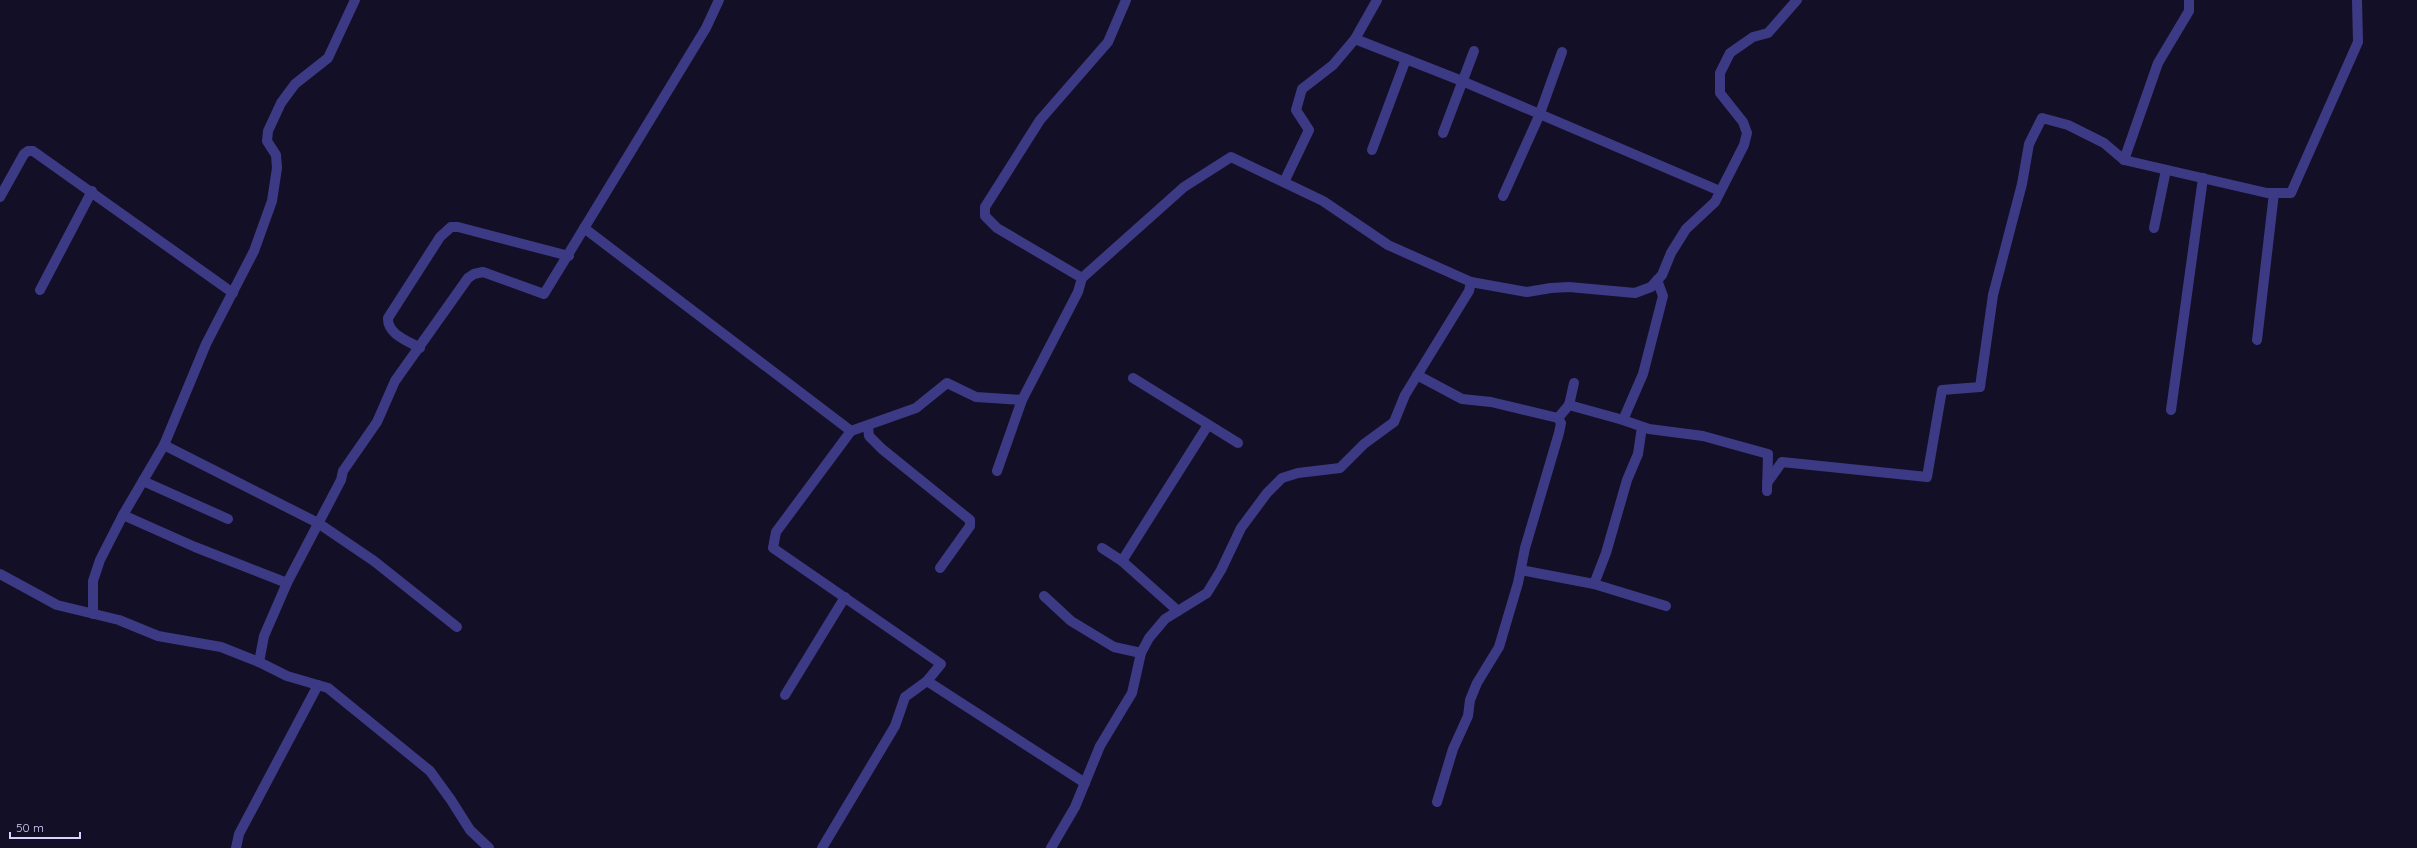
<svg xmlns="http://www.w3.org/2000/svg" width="2417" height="848" viewBox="0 0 2417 848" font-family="Quicksand,sans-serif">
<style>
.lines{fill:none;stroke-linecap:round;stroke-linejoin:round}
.minor{stroke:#3d3a85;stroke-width:10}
</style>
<rect width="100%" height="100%" fill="#130f26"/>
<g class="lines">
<!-- minor -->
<g class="minor">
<path d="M1355,39L1462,81L1720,191"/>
<path d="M1443,133L1474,51"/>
<path d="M1372,150L1406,59"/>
<path d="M2124,160L2158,63L2189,11V0"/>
<path d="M1284,182L1309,130L1296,110L1302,89L1333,65L1355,39L1377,0"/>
<path d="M1503,196L1539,116L1562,52"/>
<path d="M0,197L24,154L28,151H33L233,293"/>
<path d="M584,228L851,431"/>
<path d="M2154,228L2166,170"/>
<path d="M1082,278L997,228L985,216V207L1040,120L1108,42L1126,0"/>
<path d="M1657,280L1663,296L1643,374L1623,420L1649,429L1703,436L1768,454L1767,491"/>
<path d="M40,290L92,191"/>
<path d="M2257,340L2274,193"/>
<path d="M420,348C408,341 387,334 388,318L440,237L451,227H458L569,256"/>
<path d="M1417,375L1462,399L1491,402L1558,418L1569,405L1623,420"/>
<path d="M1133,378L1238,443"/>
<path d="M1569,405L1574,383"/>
<path d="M2171,410L2203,178"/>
<path d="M868,427L869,436L882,449L970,520V526L940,568"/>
<path d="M164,445L318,523L374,561L457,627"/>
<path d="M997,471L1022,400L1078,292L1082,278L1184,187L1231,157L1323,201L1388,245L1471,282"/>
<path d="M143,481L228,519"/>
<path d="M1767,483L1782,462L1927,477L1942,390L1980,387L1993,295L2022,184L2029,144L2042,118L2068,125L2104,143L2124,160L2267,193H2291L2358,42L2357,0"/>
<path d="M123,515L195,547L287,583"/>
<path d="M1102,548L1122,561L1178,611"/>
<path d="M1122,561L1208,425"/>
<path d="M1521,570L1594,584L1666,606"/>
<path d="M0,574L57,605L119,620L158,636L221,647L259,662L287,676L328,688L430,771L451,800L470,830L489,848"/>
<path d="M1594,584L1606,553L1627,480L1638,454L1642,427"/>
<path d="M1044,596L1071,621L1114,647L1141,653"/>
<path d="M93,614V581L100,560L123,515L164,445L206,344L254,251L272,201L277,168L276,155L267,141L268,131L281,103L295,84L328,58L355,0"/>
<path d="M259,662L264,636L287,583L341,480L343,471L377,422L395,381L468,278L474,274L483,272L544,294L706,28L719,0"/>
<path d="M927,681L1085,783"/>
<path d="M785,695L845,597"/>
<path d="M1437,802L1453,749L1468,716L1470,700L1477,683L1499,647L1518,583L1525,548L1559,433L1561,423L1558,418"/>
<path d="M236,848L239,834L318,685"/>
<path d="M822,848L895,726L905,697L927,681L941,664L773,548L776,532L851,431L916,408L947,383L976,397L1022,400"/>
<path d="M1051,848L1075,807L1100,746L1132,693L1141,653L1149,638L1165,619L1207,593L1221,570L1241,528L1267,493L1282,478L1298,473L1340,468L1364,444L1394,422L1405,395L1469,291L1471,282L1527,292L1551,288L1569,287L1635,293L1651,287L1662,275L1671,253L1686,229L1715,202L1744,145L1747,133L1743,122L1720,93V73L1730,53L1753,37L1768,33L1797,0"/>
</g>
</g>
<!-- scale -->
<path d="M10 832v6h70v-6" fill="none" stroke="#d9d4ff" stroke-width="2"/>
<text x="16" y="832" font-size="12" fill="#d9d4ff" stroke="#130f26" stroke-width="3" paint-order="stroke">50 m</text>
</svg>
